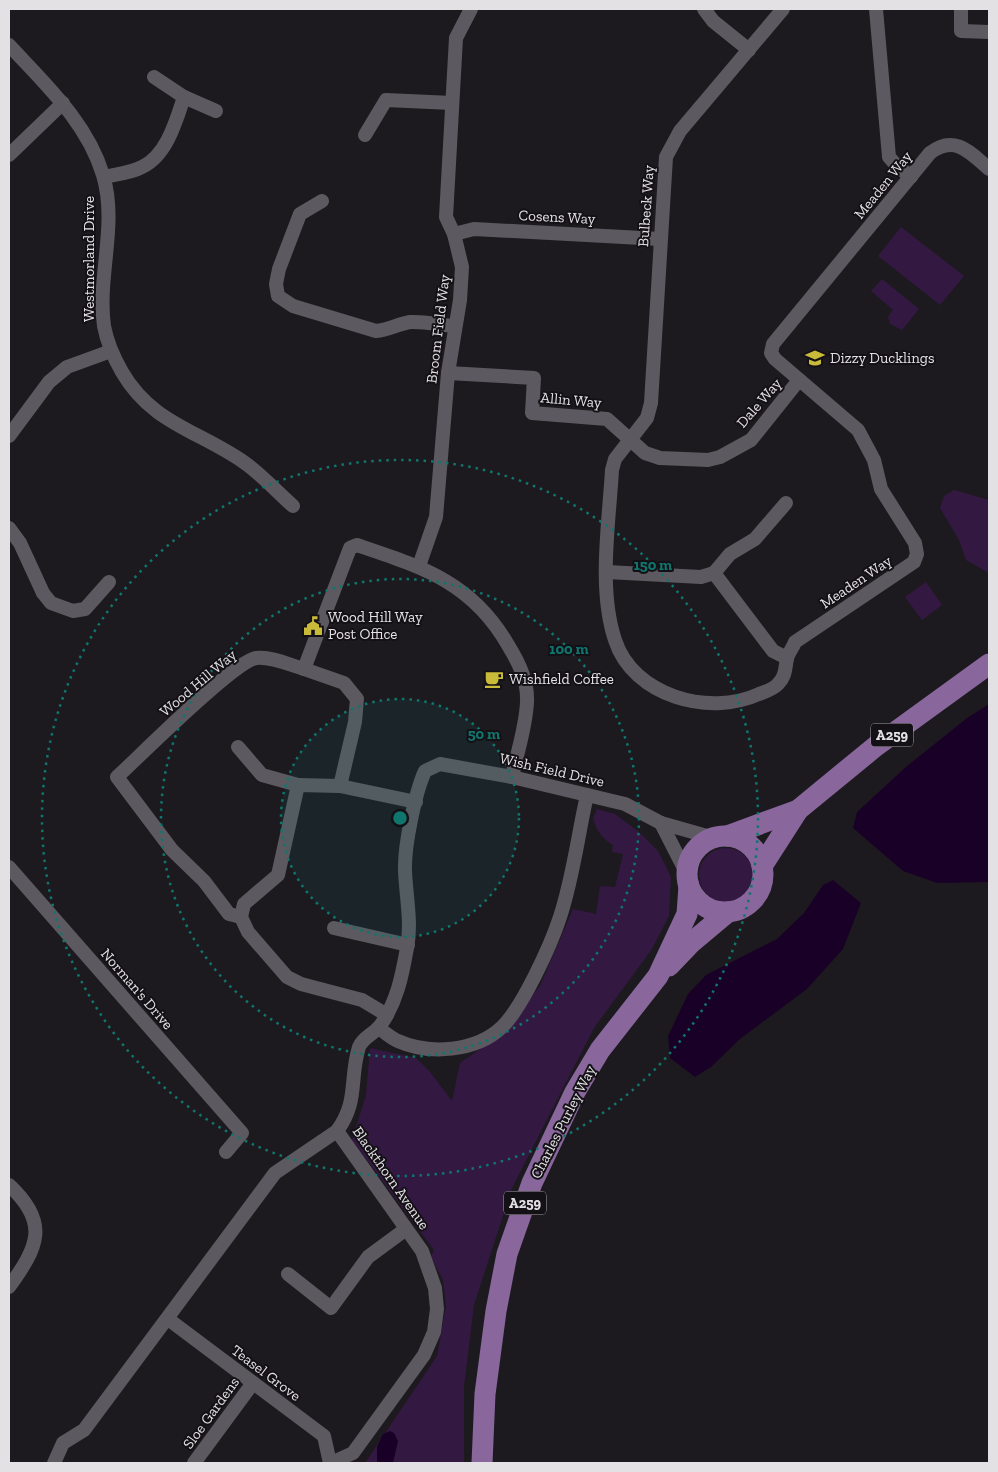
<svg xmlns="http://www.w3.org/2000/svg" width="998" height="1472" viewBox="0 0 998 1472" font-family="'Zilla Slab',serif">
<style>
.green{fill:#331842}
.water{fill:#190027}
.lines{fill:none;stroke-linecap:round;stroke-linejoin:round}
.street{stroke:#5d5960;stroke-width:14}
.primary{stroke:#89679d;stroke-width:21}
.ring{fill:none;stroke:#0f766e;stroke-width:2.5;stroke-dasharray:2.5 5}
.labels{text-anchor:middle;stroke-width:4;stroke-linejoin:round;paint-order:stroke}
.shield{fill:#141116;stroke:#a6a3a7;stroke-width:1}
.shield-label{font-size:14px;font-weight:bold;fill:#e4e1e5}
.street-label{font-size:15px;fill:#e4e1e5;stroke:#141116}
.poi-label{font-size:15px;fill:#e4e1e5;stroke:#141116;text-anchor:start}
.centre{fill:#0f766e;stroke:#141116;stroke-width:2.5}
.ring-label{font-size:15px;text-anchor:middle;font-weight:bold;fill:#0f766e;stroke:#141116;stroke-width:4;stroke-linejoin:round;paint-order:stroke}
</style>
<rect width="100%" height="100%" fill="#1d1a1f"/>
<!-- green -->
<g class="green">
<path d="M901,227L964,276L940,305L878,256Z"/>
<path d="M882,279L919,309L902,330L890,324L888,317L893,310L871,291Z"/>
<path d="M954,490L989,500V573L966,560L959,540L940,508L944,496Z"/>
<path d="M926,582L942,605L922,620L905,597Z"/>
<path d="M597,809L615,814L639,832L658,851L671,877L669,916L652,949L594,1028L512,1188L474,1305L464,1386V1463H365L437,1356L446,1306L443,1280L431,1257L434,1250L352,1140L366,1095L370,1048L416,1058L430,1072L452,1101L460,1063L499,1036L540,986L573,909L596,914L600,886L615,887L623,854L612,852L613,845C602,839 596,830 593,818Z"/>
<circle cx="726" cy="875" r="27"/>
</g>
<!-- water -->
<g class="water">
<path d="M989,704V882L937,883L903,871L853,828L857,812L907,766L967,718Z"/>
<path d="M833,880L861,903L843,949L807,989L740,1039L711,1067L695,1077L670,1058L668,1036L688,994L706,975L777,939L804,913L823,885Z"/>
<path d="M390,1431L394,1433L398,1441L393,1463H377V1447L383,1434Z"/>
</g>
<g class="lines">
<!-- street -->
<g class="street">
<path d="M704,9L713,21L749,50"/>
<path d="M783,9L680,131L666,157L651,403L647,418L615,459L612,470C609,523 598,589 615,640C633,696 709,717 759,694C765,692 774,689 778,684C786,676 785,668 787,659C788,653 793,648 795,642L914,562L917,554L915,543L881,489L874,460L858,430L775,359L771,353L773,344L930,153C954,134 970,152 989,169"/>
<path d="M876,9L889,157L896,165L911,177"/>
<path d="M961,9V31L989,32"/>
<path d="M9,45C45,84 87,122 103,175C118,225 97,276 104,326C107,342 114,358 122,372C152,424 200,431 245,463C262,475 277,492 293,506"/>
<path d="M154,77L184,97L216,111"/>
<path d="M365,135L386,100L452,103"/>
<path d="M9,155L63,103"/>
<path d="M104,177C116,174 131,173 142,167C167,155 176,121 184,97"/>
<path d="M322,201L300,214L279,269L276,284L278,296L293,306L376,331C388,330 398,324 410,322C424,321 440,325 454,326"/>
<path d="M454,234L474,229L660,239"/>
<path d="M448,373L534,378L532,413L607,419L645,453L660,458L708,460L720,457L751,440L799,380"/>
<path d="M9,436L49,382L67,367L111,351"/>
<path d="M9,528L20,543L43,593L51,603L73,611L85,609L109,582"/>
<path d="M419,566L436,517L448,373L460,300L462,267L454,234L446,217L456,38L471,9"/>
<path d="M607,572L701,577L714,573L773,651L787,658"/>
<path d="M714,573L730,554L755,539L786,503"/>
<path d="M304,669L344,683L357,699L355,722L340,786L416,802"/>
<path d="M238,747L262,775L298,785"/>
<path d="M340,786L298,785L278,875L244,904L241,917L248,932L287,977L301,984L362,1000L387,1015"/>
<path d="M661,823L687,874"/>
<path d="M9,867L242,1133L226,1152"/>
<path d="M241,917L229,914L204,881L172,850L117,777C140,756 233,662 256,658C271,656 290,665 304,669L350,548L357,545C422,567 472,582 508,645C519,663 528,681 527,702C526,727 517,753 512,777"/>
<path d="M334,928L408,945"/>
<path d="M378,1028C385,1032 391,1038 398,1041C429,1055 476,1052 502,1027C522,1008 551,945 560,917C573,878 578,835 587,795"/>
<path d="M9,1185C50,1223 38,1247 9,1287"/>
<path d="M288,1274L331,1308L368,1257L406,1229"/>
<path d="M168,1319L324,1436L330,1463"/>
<path d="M54,1463L63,1443L84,1430L275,1173L337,1131C359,1101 349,1079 359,1047C363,1037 374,1034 380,1026C397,1002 402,976 407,948C412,923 406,896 405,871C404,847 415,793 425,771L440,764L512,777L625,804L661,823L714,838"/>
<path d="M194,1463L253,1383"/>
<path d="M331,1463L353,1453L424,1355L434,1332L437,1309L435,1288L422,1251L337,1131"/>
</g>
<!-- primary -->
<g class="primary">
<path d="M727,836L798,810"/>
<circle cx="725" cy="874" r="38"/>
<path d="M762,866L798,810L876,746L989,664"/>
<path d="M669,966L691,943L728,912"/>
<path d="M482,1463L485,1394L496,1311L507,1254L532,1183L575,1092L600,1050L658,976L687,914L689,886"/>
</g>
</g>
<!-- distance rings -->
<circle cx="400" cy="818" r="119" fill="#0f766e" fill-opacity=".12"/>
<g class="ring">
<circle cx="400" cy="818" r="119"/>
<circle cx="400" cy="818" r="239"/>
<circle cx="400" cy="818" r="358"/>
</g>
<!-- icons -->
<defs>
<g id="school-bare" transform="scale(1.5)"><path d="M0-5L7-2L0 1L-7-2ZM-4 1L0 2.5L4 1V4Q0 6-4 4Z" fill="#caba39" stroke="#141116" stroke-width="2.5" paint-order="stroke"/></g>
<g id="civic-bare" transform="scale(1.5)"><path d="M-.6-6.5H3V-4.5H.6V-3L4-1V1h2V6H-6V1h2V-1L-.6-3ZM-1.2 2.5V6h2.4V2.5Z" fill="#caba39" stroke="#141116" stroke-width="2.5" paint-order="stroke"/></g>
<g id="cafe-bare" transform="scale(1.5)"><path d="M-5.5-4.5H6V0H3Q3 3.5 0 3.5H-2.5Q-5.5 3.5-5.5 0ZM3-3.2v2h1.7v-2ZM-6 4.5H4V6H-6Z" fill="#caba39" stroke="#141116" stroke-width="2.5" paint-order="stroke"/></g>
</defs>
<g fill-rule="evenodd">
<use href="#school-bare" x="815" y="358"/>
<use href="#civic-bare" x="313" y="626"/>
<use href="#cafe-bare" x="494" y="679"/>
</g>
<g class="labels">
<!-- shield labels -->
<g class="shield">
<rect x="871" y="723.5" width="42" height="23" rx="4"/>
<rect x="504" y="1191.5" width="42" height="23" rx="4"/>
</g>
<g class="shield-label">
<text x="892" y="740">A259</text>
<text x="525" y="1208">A259</text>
</g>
<!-- street labels -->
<g class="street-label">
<text transform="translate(883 185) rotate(-51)" y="5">Meaden Way</text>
<text transform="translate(646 206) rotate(-86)" y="5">Bulbeck Way</text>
<text transform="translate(557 217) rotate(3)" y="5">Cosens Way</text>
<text transform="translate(89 259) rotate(-90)" y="5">Westmorland Drive</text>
<text transform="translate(438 329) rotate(-83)" y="5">Broom Field Way</text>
<text transform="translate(571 400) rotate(5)" y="5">Allin Way</text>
<text transform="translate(759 403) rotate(-49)" y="5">Dale Way</text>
<text transform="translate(856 582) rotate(-34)" y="5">Meaden Way</text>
<text transform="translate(198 683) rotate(-40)" y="5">Wood Hill Way</text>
<text transform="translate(552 770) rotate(13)" y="5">Wish Field Drive</text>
<text transform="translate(137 989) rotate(49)" y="5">Norman's Drive</text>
<text transform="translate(563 1122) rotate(-63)" y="5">Charles Purley Way</text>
<text transform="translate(391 1178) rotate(55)" y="5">Blackthorn Avenue</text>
<text transform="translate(266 1373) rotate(37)" y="5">Teasel Grove</text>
<text transform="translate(211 1413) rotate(-54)" y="5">Sloe Gardens</text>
</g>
<!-- poi labels -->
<g class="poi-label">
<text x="830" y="363">Dizzy Ducklings</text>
<text x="328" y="622">Wood Hill Way<tspan x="328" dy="17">Post Office</tspan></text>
<text x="509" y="684">Wishfield Coffee</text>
</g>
</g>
<circle cx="400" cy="818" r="8" class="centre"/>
<g class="ring-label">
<text x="653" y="570">150 m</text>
<text x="569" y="654">100 m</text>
<text x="484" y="739">50 m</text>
</g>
<!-- border -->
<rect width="998" height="1472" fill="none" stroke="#e4e1e5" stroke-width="20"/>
</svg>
